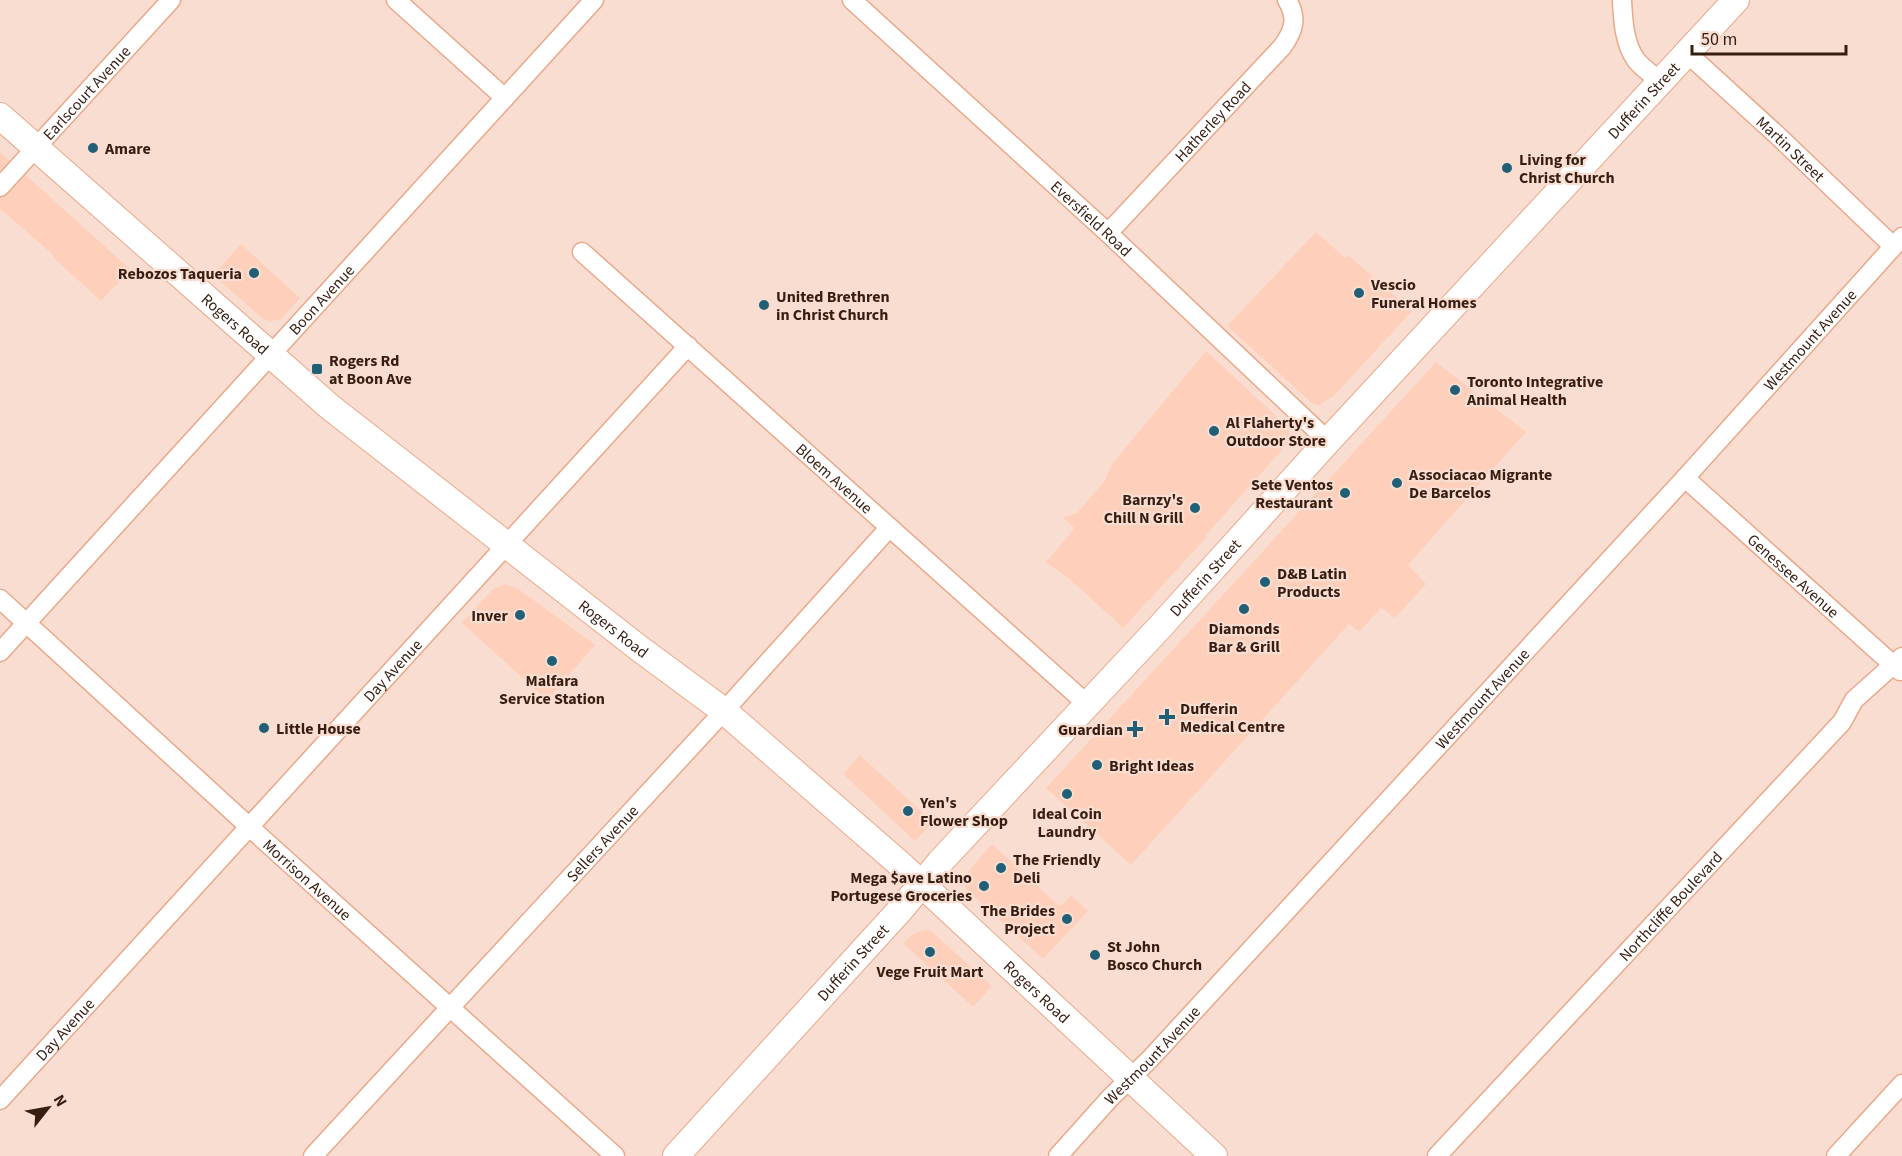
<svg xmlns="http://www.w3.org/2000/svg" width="1902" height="1156" viewBox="0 0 1902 1156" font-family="'Source Sans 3',sans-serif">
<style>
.built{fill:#fed0bb}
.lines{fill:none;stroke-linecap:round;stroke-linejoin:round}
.street-casing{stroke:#eaa889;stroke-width:21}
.secondary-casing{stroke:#eaa889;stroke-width:28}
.street{stroke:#fff;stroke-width:18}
.secondary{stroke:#fff;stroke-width:26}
.poi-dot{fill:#215f76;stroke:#faddd1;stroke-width:2}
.labels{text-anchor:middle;stroke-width:4.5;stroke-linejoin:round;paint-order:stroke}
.street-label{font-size:16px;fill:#371e12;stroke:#faddd1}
.poi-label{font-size:16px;font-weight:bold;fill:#371e12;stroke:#faddd1;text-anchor:start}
</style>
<rect width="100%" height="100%" fill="#faddd1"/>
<!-- built -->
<g class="built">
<path d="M0,152L131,270L101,301L57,261L49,251L0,209Z"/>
<path d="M1316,232L1345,258L1348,255L1412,311L1334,396L1319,405L1313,404L1227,326Z"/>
<path d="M241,244L300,298L280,320L270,321L263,319L213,275Z"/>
<path d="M1206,351L1285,424L1290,434L1289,442L1206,535L1207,537L1123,628L1071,580L1046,562L1075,528L1063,518L1077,513L1104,482L1112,464Z"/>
<path d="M1436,362L1526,432L1408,565L1426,584L1395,618L1381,608L1359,632L1349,624L1131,865L1046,788Z"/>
<path d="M505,584L517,588L595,645L547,700L462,623L493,589Z"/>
<path d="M860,755L933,822L915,841L843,774Z"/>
<path d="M992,844L1060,907L1071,895L1088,911L1043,959L966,889L964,883L965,875Z"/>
<path d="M925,930L931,931L992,986L973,1007L903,943L913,934Z"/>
</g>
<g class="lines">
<!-- street casing -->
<g class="street-casing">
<g id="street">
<path d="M396,0L505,98"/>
<path id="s1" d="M852,0L1108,233L1328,441"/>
<path d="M1622,0C1623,20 1624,43 1636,60C1642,68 1653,75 1661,82"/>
<path id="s2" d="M1687,53L1778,136L1893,246"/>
<path id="s3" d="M0,187L171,0"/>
<path id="s4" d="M1108,233L1282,47C1294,31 1298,18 1287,0"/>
<path id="s5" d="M582,252L1088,705"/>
<path id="s6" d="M1685,478L1900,671"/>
<path id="s7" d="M0,599L266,842L615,1156"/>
<path id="s8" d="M0,652L594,0"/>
<path id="s9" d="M0,1100L688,346"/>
<path id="s10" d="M313,1156L724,711L889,528"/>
<path id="s11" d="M1058,1156L1110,1098L1150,1059L1220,983L1685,478L1902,237"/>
<path id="s12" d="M1437,1156L1842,722L1854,700L1902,657"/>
<path d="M1836,1156L1902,1084"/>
</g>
</g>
<!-- secondary casing -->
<g class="secondary-casing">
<g id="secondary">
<path id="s13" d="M0,116L330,407L640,649L724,711L901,865L1214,1156"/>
<path id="s14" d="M676,1156L901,909L940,862L1160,627L1328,441L1736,0"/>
</g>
</g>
<!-- street -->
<use href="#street" class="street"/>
<!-- secondary -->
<use href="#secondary" class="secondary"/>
</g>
<!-- markers -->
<g class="poi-dot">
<circle cx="93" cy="148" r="6"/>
<circle cx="1507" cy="168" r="6"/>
<circle cx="254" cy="273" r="6"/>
<circle cx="1359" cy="293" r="6"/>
<circle cx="764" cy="305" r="6"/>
<rect x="311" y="363" width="12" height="12" rx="3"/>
<circle cx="1455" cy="390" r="6"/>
<circle cx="1214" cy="431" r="6"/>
<circle cx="1397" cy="483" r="6"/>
<circle cx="1345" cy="493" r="6"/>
<circle cx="1195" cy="508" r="6"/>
<circle cx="1265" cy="582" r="6"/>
<circle cx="1244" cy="609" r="6"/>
<circle cx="520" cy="615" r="6"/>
<circle cx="552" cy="661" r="6"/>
<path d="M1164 708h6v6h6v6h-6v6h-6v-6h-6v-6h6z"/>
<circle cx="264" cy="728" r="6"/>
<path d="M1132 720h6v6h6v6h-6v6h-6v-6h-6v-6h6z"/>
<circle cx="1097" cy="765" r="6"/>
<circle cx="1067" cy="794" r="6"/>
<circle cx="908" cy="811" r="6"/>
<circle cx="1001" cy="868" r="6"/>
<circle cx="984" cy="886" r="6"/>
<circle cx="1067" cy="919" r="6"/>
<circle cx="930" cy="952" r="6"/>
<circle cx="1095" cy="955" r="6"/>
</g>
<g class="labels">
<!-- street labels -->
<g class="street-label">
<text dy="6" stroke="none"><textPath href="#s3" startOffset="128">Earlscourt Avenue</textPath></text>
<text dy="6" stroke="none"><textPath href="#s14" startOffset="1432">Dufferin Street</textPath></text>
<text dy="6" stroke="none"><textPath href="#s4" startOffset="153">Hatherley Road</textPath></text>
<text dy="6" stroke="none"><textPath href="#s2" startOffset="141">Martin Street</textPath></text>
<text dy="6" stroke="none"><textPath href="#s1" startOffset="324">Eversfield Road</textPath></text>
<text dy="6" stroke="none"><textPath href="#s8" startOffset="477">Boon Avenue</textPath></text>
<text dy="6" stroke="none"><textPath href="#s13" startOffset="314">Rogers Road</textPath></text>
<text dy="6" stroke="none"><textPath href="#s11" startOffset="1110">Westmount Avenue</textPath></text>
<text dy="6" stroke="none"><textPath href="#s5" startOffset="339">Bloem Avenue</textPath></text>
<text dy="6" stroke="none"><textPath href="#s6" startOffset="146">Genessee Avenue</textPath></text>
<text dy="6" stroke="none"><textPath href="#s14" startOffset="784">Dufferin Street</textPath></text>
<text dy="6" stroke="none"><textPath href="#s13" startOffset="800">Rogers Road</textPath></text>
<text dy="6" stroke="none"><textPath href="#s9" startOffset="582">Day Avenue</textPath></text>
<text dy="6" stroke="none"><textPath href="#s11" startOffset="624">Westmount Avenue</textPath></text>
<text dy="6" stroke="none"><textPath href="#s10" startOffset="426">Sellers Avenue</textPath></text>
<text dy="6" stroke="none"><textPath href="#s7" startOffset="416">Morrison Avenue</textPath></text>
<text dy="6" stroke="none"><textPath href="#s12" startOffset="342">Northcliffe Boulevard</textPath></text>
<text dy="6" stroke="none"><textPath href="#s14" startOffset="262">Dufferin Street</textPath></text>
<text dy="6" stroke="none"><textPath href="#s13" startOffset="1358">Rogers Road</textPath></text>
<text dy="6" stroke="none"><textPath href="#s9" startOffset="96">Day Avenue</textPath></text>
<text dy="6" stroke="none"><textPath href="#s11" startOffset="138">Westmount Avenue</textPath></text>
</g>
<!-- poi labels -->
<g class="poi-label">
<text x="105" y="154">Amare</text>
<text x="1519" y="165">Living for<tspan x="1519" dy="18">Christ Church</tspan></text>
<text x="242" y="279" text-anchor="end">Rebozos Taqueria</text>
<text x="1371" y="290">Vescio<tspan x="1371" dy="18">Funeral Homes</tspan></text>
<text x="776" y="302">United Brethren<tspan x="776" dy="18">in Christ Church</tspan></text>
<text x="329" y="366">Rogers Rd<tspan x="329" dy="18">at Boon Ave</tspan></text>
<text x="1467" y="387">Toronto Integrative<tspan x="1467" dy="18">Animal Health</tspan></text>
<text x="1226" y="428">Al Flaherty's<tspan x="1226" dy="18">Outdoor Store</tspan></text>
<text x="1409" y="480">Associacao Migrante<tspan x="1409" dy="18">De Barcelos</tspan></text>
<text x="1333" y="490" text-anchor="end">Sete Ventos<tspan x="1333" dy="18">Restaurant</tspan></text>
<text x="1183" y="505" text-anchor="end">Barnzy's<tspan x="1183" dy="18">Chill N Grill</tspan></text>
<text x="1277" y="579">D&amp;B Latin<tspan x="1277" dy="18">Products</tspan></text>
<text x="508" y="621" text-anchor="end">Inver</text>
<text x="1244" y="634" text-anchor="middle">Diamonds<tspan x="1244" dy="18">Bar &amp; Grill</tspan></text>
<text x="552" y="686" text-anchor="middle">Malfara<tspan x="552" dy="18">Service Station</tspan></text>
<text x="1180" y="714">Dufferin<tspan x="1180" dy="18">Medical Centre</tspan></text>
<text x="276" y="734">Little House</text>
<text x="1123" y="735" text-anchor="end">Guardian</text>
<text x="1109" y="771">Bright Ideas</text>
<text x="920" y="808">Yen's<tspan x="920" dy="18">Flower Shop</tspan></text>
<text x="1067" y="819" text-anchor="middle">Ideal Coin<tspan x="1067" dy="18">Laundry</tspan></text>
<text x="1013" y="865">The Friendly<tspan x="1013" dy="18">Deli</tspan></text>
<text x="972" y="883" text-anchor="end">Mega $ave Latino<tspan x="972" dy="18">Portugese Groceries</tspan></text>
<text x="1055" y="916" text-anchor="end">The Brides<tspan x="1055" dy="18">Project</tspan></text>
<text x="1107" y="952">St John<tspan x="1107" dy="18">Bosco Church</tspan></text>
<text x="930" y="977" text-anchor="middle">Vege Fruit Mart</text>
</g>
</g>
<!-- north arrow -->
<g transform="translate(48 1108) rotate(59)" stroke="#faddd1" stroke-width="4.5" paint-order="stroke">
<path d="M0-4.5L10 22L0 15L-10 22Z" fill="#371e12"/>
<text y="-9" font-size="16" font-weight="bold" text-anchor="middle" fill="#371e12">N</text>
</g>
<!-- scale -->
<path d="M1692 45v9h154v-9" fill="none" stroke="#371e12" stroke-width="3"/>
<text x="1701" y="45" font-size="18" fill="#371e12" stroke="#faddd1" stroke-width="4.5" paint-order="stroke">50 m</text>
</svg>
